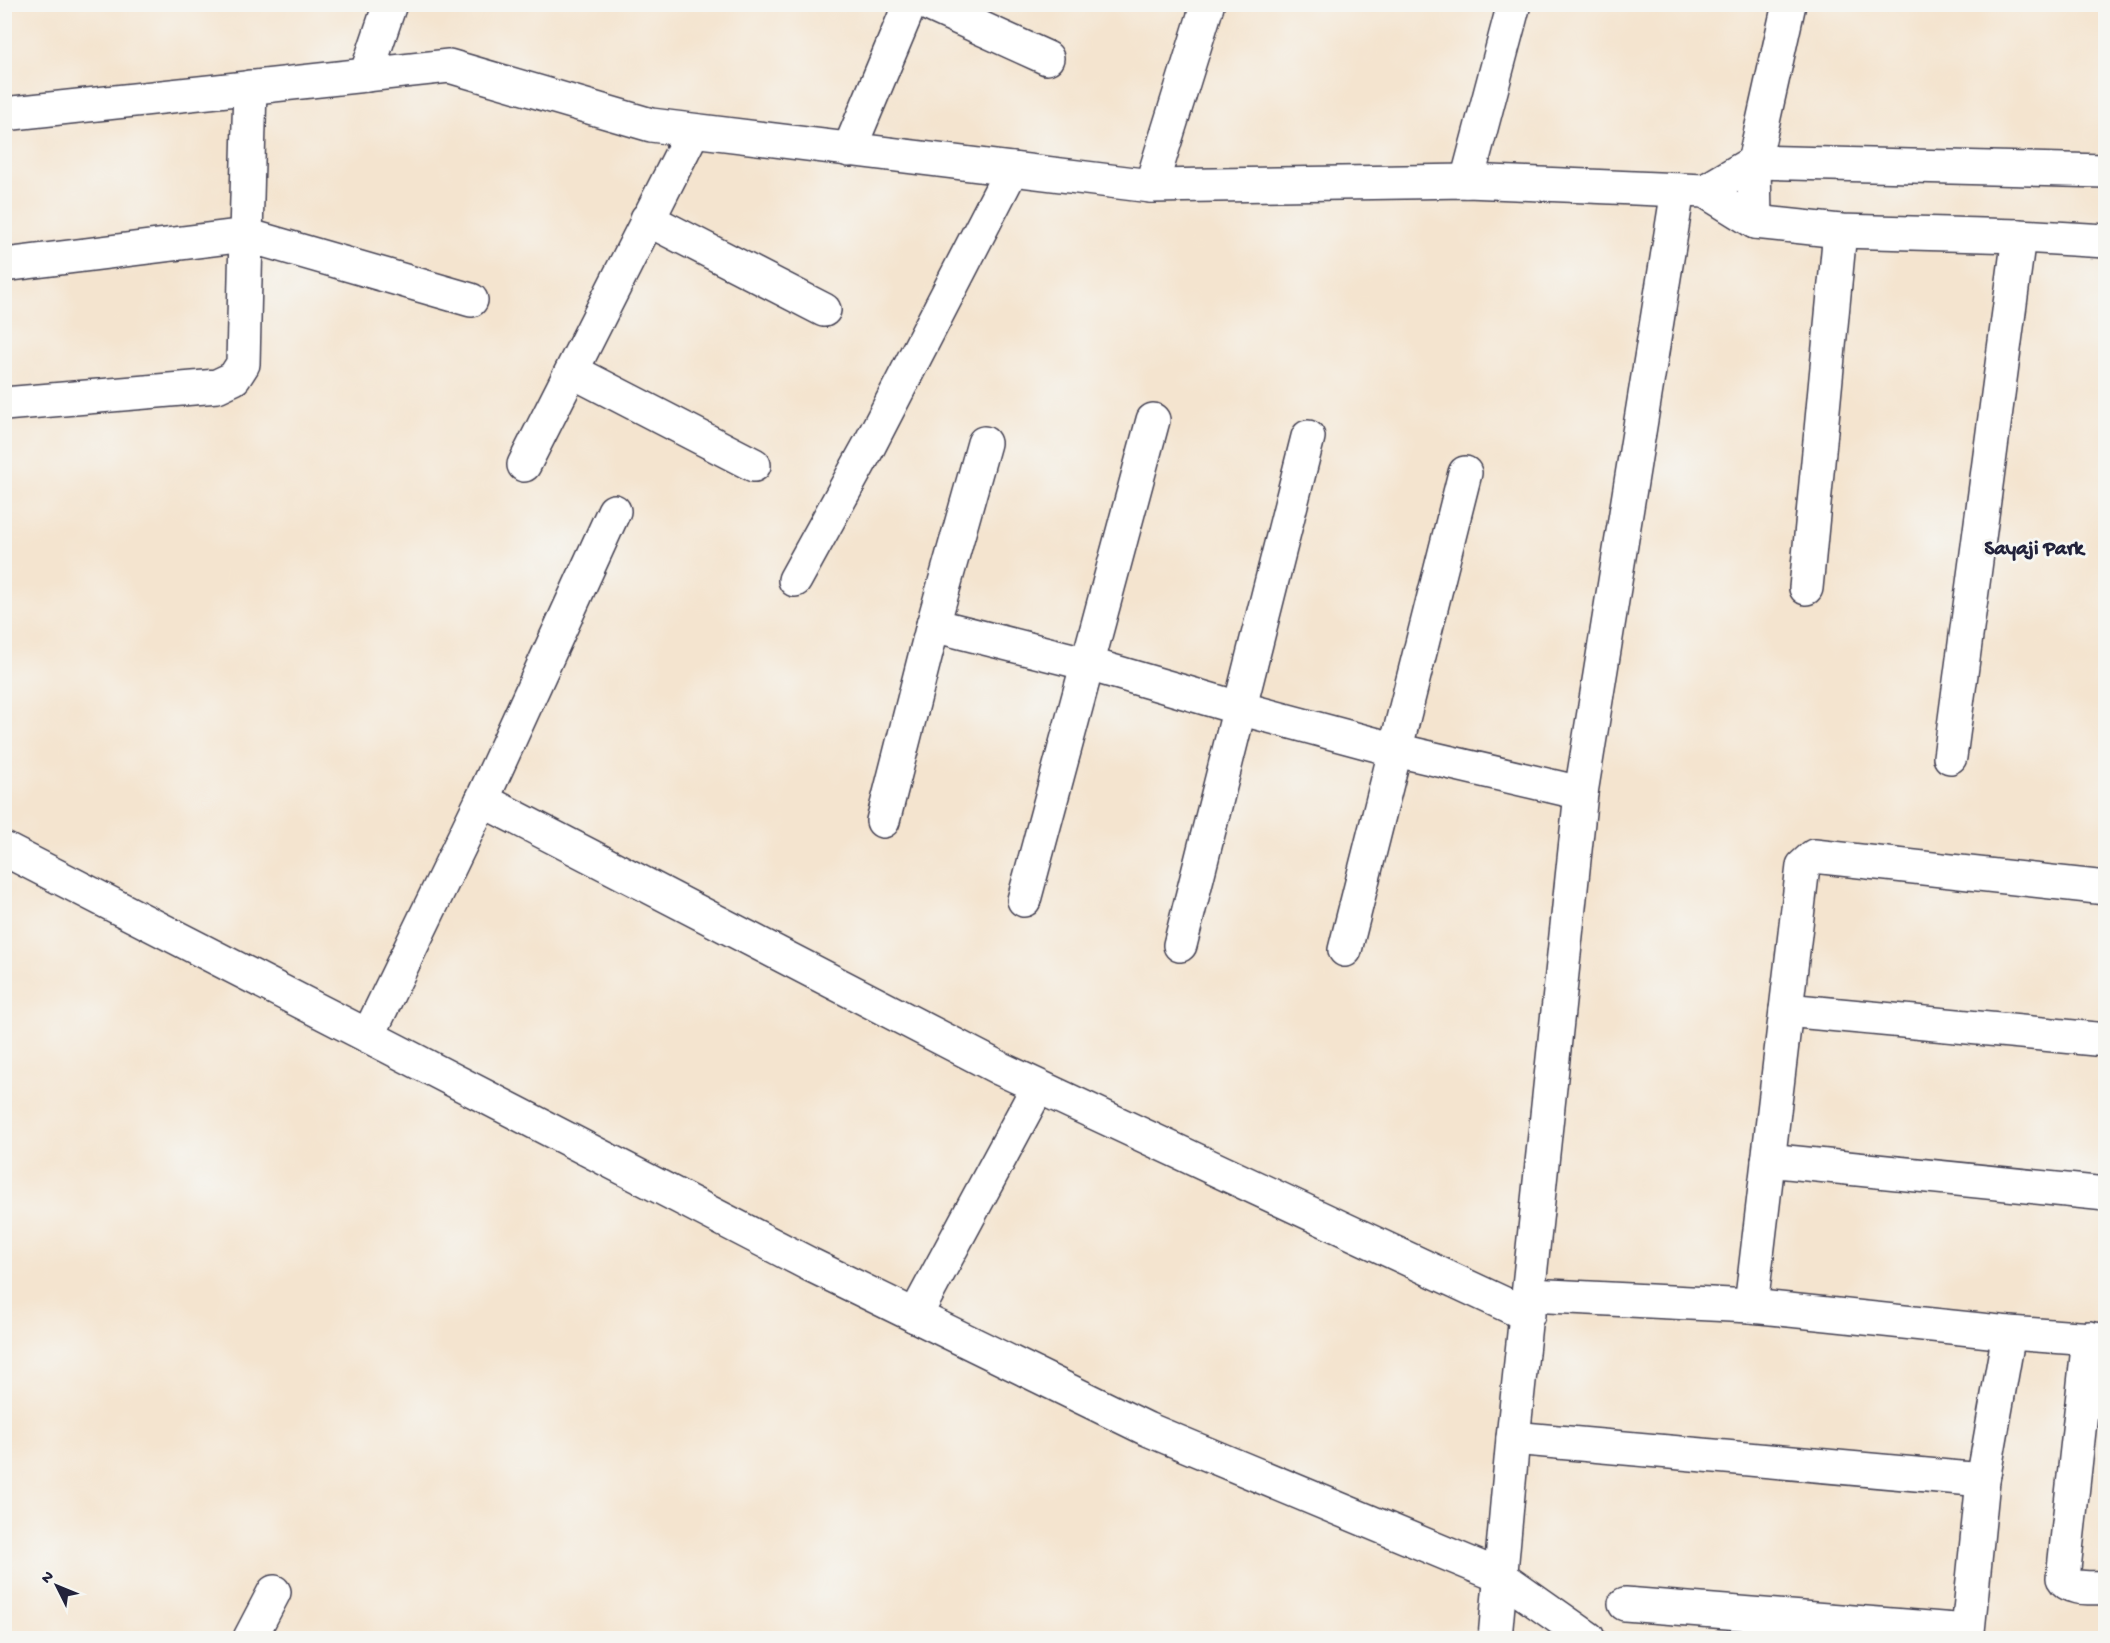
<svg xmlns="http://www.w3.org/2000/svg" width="2110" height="1643" viewBox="0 0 2110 1643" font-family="'Gochi Hand',sans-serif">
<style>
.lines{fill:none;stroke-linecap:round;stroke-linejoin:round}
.minor-casing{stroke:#423f51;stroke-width:36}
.minor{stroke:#fff;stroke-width:33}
.labels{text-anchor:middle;stroke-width:6;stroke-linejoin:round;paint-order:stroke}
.neighbourhood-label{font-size:21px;font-weight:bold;fill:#22223b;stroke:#f6f6f2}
</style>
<rect width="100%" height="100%" fill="#f6f6f2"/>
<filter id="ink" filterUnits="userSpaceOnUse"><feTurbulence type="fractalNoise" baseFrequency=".0167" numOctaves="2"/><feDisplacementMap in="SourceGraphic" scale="12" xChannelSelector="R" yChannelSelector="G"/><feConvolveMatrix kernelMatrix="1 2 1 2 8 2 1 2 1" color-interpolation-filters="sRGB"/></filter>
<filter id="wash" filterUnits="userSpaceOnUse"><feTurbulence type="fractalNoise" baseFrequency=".008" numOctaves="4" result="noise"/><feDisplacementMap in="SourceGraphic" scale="24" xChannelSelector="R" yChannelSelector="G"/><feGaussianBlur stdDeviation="1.35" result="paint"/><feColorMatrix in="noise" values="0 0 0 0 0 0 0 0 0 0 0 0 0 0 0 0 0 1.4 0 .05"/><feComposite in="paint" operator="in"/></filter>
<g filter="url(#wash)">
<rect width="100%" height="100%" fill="#f4e4cf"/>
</g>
<g filter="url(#ink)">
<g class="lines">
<!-- minor casing -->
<g class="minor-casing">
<g id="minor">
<path d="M928,4L1047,58"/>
<path d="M366,75L390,4"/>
<path d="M4,114L449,66L651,125L1151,186L1467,181L1705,191L1755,222L1840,231L2019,236L2106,241"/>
<path d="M849,150L910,4"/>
<path d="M1467,181L1514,4"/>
<path d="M1151,186L1207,6L1205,4"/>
<path d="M1705,191L1754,162L2106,171"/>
<path d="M647,219L824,310"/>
<path d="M1755,222L1754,162L1789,4"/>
<path d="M4,265L246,235L250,87"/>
<path d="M572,371L754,465"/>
<path d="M4,404L217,386L234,378L243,364L246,235L471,300"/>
<path d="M524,465L693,131"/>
<path d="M795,580L870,444L1012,169"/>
<path d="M1806,588L1840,231"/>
<path d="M933,625L984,443"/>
<path d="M1950,757L2019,236"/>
<path d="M482,800L614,511"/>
<path d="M883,821L933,625L1088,664L1239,708L1396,750L1581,793"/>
<path d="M4,849L368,1036"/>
<path d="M1024,900L1153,420"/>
<path d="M1180,945L1308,437"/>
<path d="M1345,950L1465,473"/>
<path d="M1786,1010L2106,1040"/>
<path d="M1768,1160L2106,1194"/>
<path d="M1529,1295L1751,1306L2009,1333L2106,1340"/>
<path d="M1751,1306L1803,866L1814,856L2106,888"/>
<path d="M1528,1315L1001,1069L482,800L368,1036L809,1264L1147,1429L1500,1576L1588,1638"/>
<path d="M915,1316L1038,1087"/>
<path d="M2089,1338L2063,1578C2070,1591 2092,1587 2106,1588"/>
<path d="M1513,1438L1983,1480"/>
<path d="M1625,1604L1968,1631L1983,1480L2009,1333"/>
<path d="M250,1638L274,1592"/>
<path d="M1495,1638L1513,1438L1581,793L1678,190"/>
</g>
</g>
<!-- minor -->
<use href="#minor" class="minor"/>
</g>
</g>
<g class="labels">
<!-- neighbourhood labels -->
<g class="neighbourhood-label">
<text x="2034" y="554">Sayaji Park</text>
</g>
</g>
<!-- margin -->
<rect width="2110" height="1643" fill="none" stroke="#f6f6f2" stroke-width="24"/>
<!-- north arrow -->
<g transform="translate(57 1586) rotate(313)" stroke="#f6f6f2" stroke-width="4.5" paint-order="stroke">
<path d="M0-4.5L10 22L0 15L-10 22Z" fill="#22223b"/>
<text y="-9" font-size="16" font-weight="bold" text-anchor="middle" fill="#22223b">N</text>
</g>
</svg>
